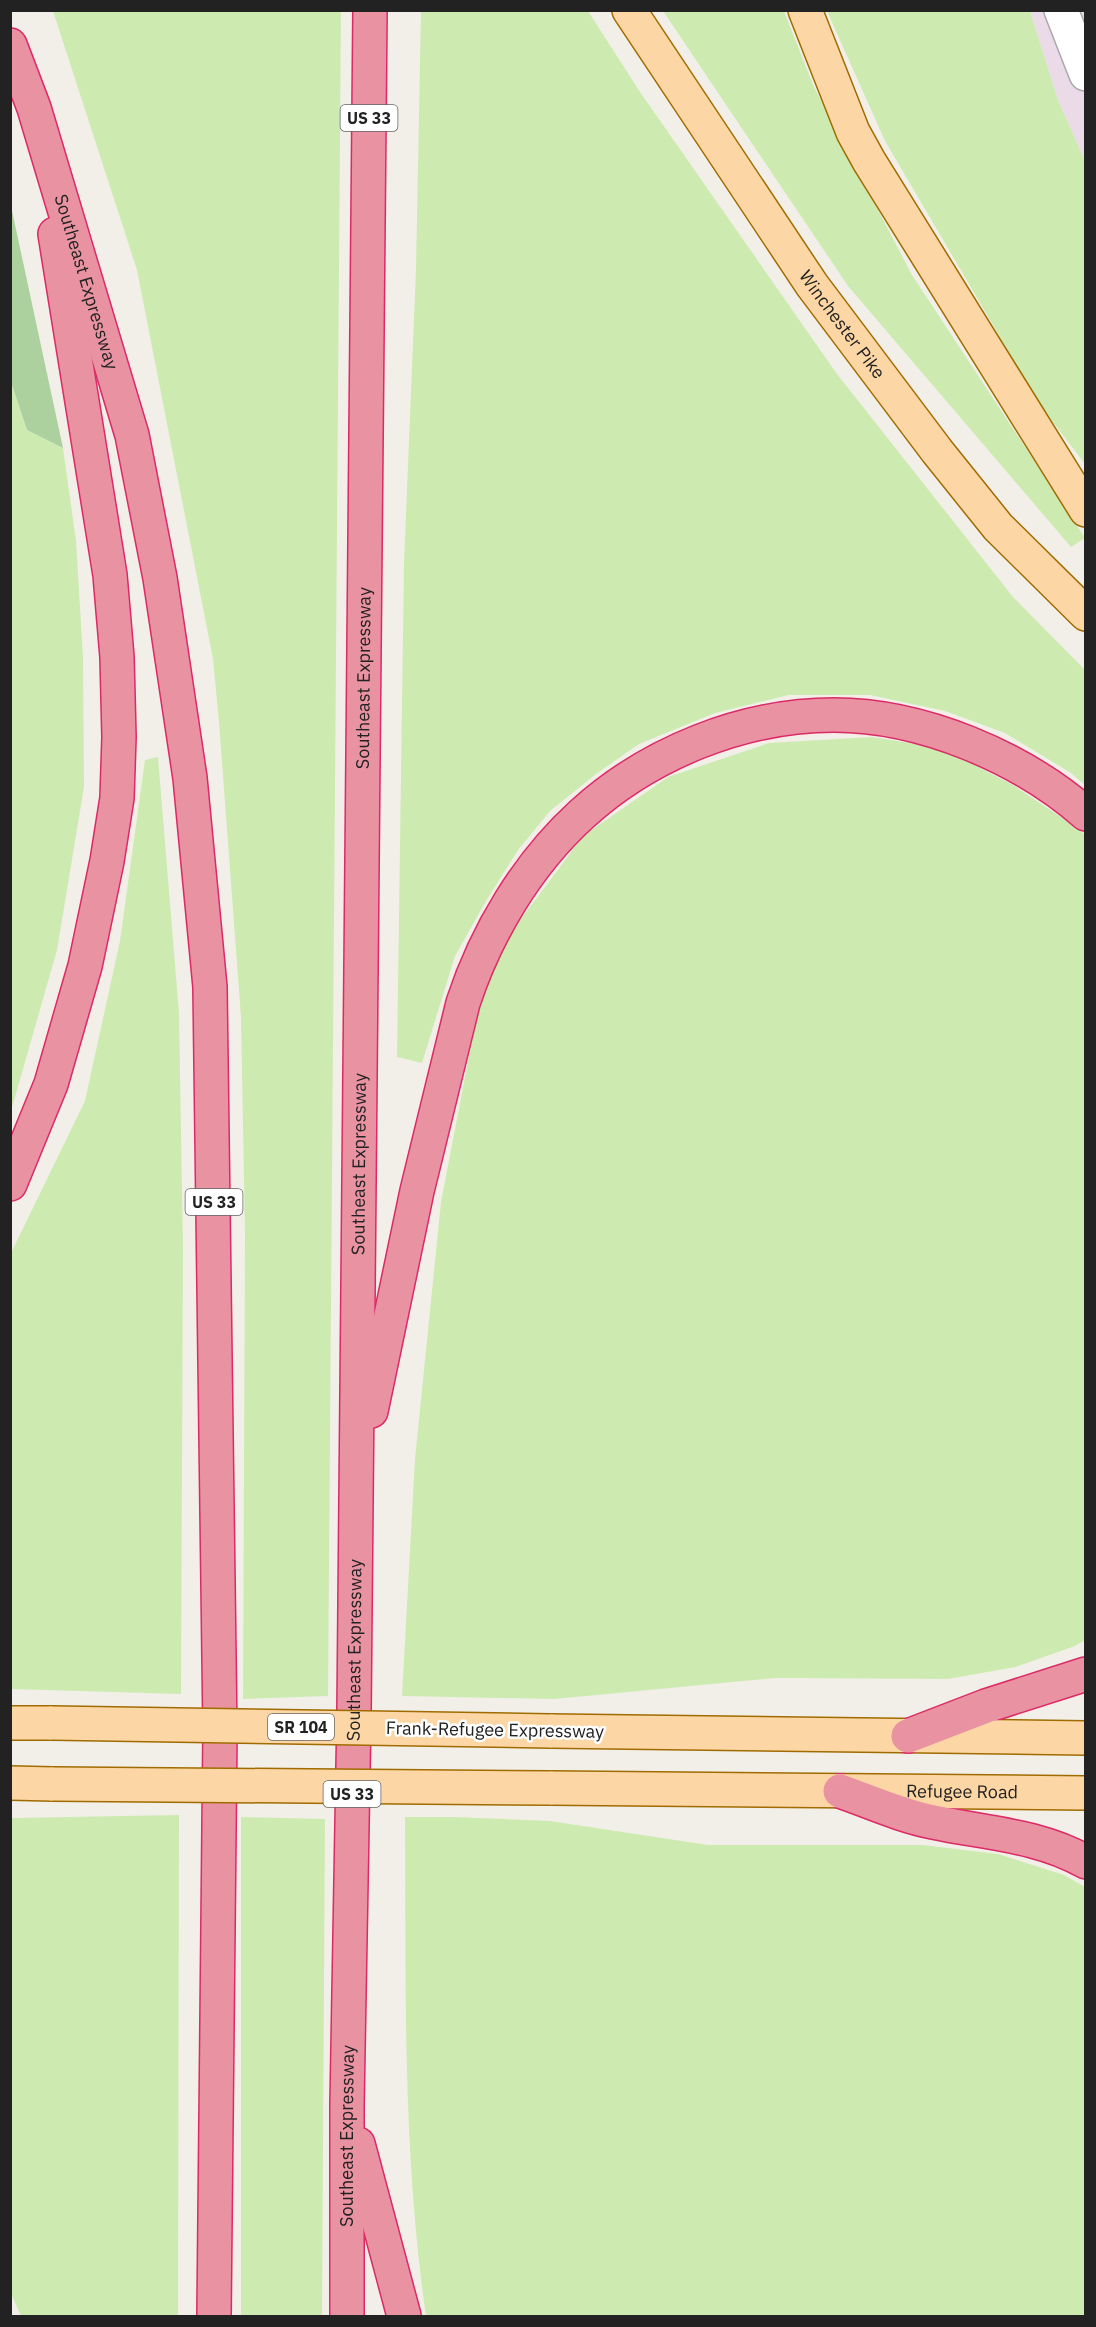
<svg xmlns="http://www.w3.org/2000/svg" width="1096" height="2327" viewBox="0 0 1096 2327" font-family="'IBM Plex Sans',sans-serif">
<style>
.industrial{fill:#ebdbe8}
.grass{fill:#cdebb0}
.forest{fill:#add19e}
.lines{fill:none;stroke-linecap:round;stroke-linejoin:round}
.minor-casing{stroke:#a9a9a9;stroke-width:36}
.major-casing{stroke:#a06b00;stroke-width:36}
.highway-casing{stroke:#dc2a67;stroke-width:36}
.minor{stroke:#fff;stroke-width:33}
.major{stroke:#fcd6a4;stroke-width:33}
.highway{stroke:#e892a2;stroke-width:33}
.major-bridge-casing{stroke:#a06b00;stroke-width:36;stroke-linecap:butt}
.major-bridge{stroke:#fcd6a4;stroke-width:33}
.labels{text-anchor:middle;stroke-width:5;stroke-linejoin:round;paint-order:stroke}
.shield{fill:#fff;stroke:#646464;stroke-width:1.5}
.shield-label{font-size:16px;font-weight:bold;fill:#222}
.street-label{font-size:18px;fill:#222;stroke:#fff}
</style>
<rect width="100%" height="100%" fill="#f2efe9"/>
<!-- industrial -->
<path class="industrial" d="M1030,11H1085V161L1058,100Z"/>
<!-- grass -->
<g class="grass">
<path d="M53,11H341L328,1696L243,1699L245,1234L241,1017L219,722L213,659L137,270Z"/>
<path d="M421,11H588L640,92L837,374L1013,597L1086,671L1085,785L1071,773L1005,733L945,711L870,695H789L715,713L639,744L596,774L550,811L518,850L486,901L455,956L422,1063L397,1057L404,563L416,269Z"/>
<path d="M663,11H784L814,87L912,275L1085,538L1071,547L848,286Z"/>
<path d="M827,11H1030L1058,100L1085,161V464L1040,405L885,141Z"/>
<path d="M11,382L27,430L63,448L76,541L83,657L84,787L57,950L11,1111Z"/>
<path d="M872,737L942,748L1013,785L1079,829L1086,836L1085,1640L1075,1646L1015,1667L948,1679L775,1678L554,1699L402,1696L415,1459L441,1202L479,1004L506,939L583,836L668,777L769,743Z"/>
<path d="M158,757L179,1013L183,1248L181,1694L11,1689V1253L85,1101L120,941L145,760Z"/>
<path d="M179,1815L178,2316H21L10,2291L11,1818Z"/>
<path d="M241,1817L325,1819L322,2316H241Z"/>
<path d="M405,1817H455L550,1821L708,1845H923L998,1854L1064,1875L1085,1887V2316H426C402,2151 406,1984 405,1817Z"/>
</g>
<!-- forest -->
<path class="forest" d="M11,206L63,448L27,430L11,382Z"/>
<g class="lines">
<!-- minor casing -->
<g class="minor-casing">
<path id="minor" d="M1061,10L1086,74"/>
</g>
<!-- major casing -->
<g class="major-casing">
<g id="major">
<path id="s1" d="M629,10L812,285L937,451L998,527L1086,614"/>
<path d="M805,10L853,132L869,161L1086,510"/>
<path d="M10,1723H52"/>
<path d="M550,1731L1086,1738"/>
<path d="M10,1783L53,1784"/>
<path id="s2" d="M550,1788L1086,1793"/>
</g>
</g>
<!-- highway casing -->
<g class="highway-casing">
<g id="highway">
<path id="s3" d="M10,45L34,108L132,435L160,578L190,778L210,987L220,1732L214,2316"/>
<path d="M10,1184L51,1084L85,966L107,861L117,798L119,737L117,657L110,575L55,234"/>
<path d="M371,1411L417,1191L463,1003C486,933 527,864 582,814C649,753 743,715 834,715C922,715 1021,757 1086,814"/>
<path d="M908,1736L986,1706L1086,1674"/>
<path d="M840,1791C871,1802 902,1816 933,1822C984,1833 1039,1835 1086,1862"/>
<path d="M358,2144L404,2316"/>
<path id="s4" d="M347,2316V2105L354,1713L370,10"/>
</g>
</g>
<!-- minor -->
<use href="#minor" class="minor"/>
<!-- major -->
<use href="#major" class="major"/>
<!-- highway -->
<use href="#highway" class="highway"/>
<!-- major-bridge casing -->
<g class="major-bridge-casing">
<g id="major-bridge">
<path d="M52,1723L550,1731"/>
<path d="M53,1784L550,1788"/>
</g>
</g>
<!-- major-bridge -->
<use href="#major-bridge" class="major-bridge"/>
</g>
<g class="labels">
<!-- shield labels -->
<g class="shield">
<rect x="340.5" y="105" width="57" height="26" rx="4.5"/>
<rect x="185.5" y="1189" width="57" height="26" rx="4.5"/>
<rect x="268" y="1714" width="66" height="26" rx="4.5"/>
<rect x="323.5" y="1781" width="57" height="26" rx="4.5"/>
</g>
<g class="shield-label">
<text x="369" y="124">US 33</text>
<text x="214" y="1208">US 33</text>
<text x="301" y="1733">SR 104</text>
<text x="352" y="1800">US 33</text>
</g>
<!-- street labels -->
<g class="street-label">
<text dy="6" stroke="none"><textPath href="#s3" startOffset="249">Southeast Expressway</textPath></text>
<text dy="6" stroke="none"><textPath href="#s1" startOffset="380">Winchester Pike</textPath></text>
<text dy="6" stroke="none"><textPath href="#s4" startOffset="1638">Southeast Expressway</textPath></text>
<text dy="6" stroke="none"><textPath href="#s4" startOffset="1152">Southeast Expressway</textPath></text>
<text dy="6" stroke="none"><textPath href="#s4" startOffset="666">Southeast Expressway</textPath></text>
<text transform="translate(495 1730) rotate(1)" y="6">Frank-Refugee Expressway</text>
<text dy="6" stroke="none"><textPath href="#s2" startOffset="412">Refugee Road</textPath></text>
<text dy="6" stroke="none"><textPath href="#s4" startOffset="180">Southeast Expressway</textPath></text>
</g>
</g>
<!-- border -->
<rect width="1096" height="2327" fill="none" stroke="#222222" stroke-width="24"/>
</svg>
